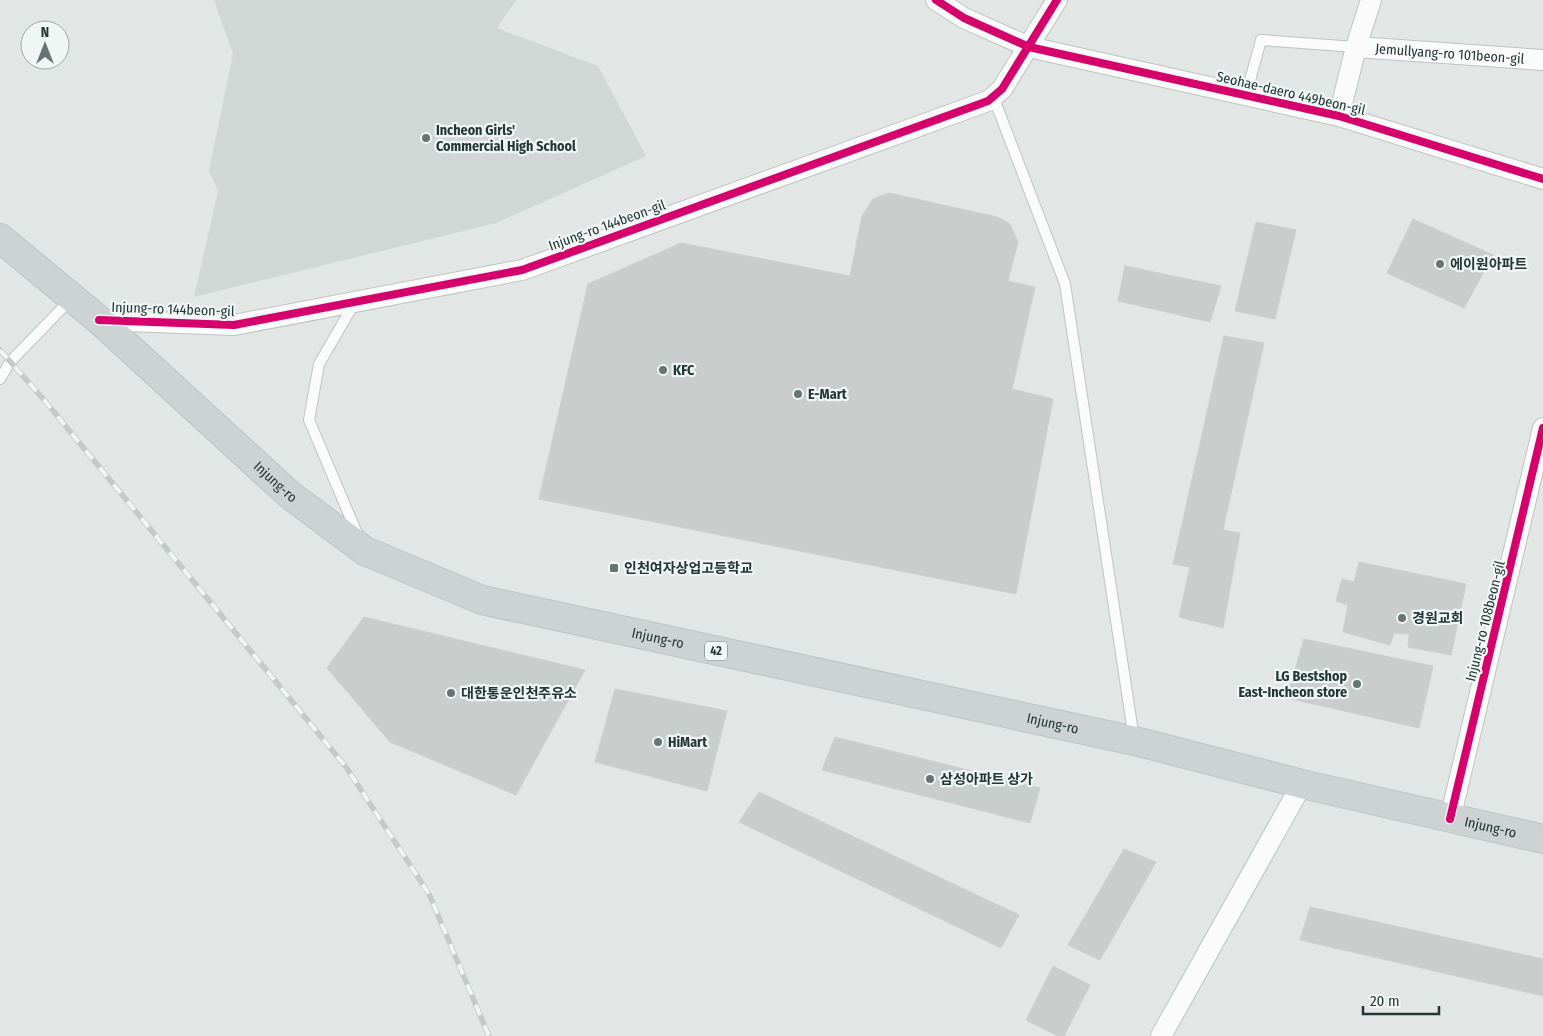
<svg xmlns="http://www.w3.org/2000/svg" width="1543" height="1036" viewBox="0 0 1543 1036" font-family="'Fira Sans Condensed','Noto Sans KR',sans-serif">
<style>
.built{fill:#d0d8d5}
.building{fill:#c9cecc;stroke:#cbd0ce}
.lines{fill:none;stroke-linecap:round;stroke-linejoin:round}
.service-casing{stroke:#bfc4c2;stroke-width:12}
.minor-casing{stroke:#bfc4c2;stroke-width:22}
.primary-casing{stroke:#bcc3c1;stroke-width:30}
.service{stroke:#fbfbfb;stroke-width:10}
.minor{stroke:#fbfbfb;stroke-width:20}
.primary{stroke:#cdd3d2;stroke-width:28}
.rail-casing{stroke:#c6c9c8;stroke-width:5.5}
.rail{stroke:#f0f6f4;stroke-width:4;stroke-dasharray:11;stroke-linecap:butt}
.cycleway-casing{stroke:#f0f6f4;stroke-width:11}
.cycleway{stroke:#d6006c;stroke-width:8}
.poi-dot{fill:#667572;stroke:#f0f6f4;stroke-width:2}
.labels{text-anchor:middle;stroke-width:4.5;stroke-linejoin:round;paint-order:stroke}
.shield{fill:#f0f6f4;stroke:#60706e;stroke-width:1}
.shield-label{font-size:12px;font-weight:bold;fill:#233734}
.street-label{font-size:14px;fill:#233734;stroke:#f0f6f4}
.poi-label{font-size:14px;font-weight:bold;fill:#233734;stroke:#f0f6f4;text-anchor:start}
</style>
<rect width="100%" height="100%" fill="#e2e7e5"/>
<!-- built -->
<path class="built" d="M214,0H516L497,28L598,66L646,156L496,223L194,297L218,191L209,171L233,54Z"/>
<!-- building -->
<g class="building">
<path d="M889,193L997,217L1010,224L1018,242L1008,281L1035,287L1012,389L1053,399L1016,594L539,499L588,284L681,243L850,276L862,216L873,199Z"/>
<path d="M1413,219L1493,255L1464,308L1387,273Z"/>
<path d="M1256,222L1296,230L1275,319L1235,311Z"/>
<path d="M1125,266L1221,286L1210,322L1118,301Z"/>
<path d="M1224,336L1264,343L1223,530L1240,533L1223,628L1179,617L1190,567L1173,564Z"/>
<path d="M1359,562L1466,584L1451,655L1408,647L1409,634L1394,633L1390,645L1343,632L1348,605L1336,601L1342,579L1354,582Z"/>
<path d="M364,617L585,670L516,795L390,742L327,668Z"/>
<path d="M1304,639L1433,666L1419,728L1287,698Z"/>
<path d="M615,689L727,711L707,791L595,762Z"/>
<path d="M835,737L1040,788L1030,823L822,770Z"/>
<path d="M759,792L1019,915L1001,948L739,822Z"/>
<path d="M1124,849L1156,862L1100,960L1068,945Z"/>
<path d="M1310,907L1543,959V996L1300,940Z"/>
<path d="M1053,966L1090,985L1064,1036H1058L1026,1020Z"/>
</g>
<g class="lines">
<!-- service casing -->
<g class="service-casing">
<g id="service">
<path d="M1246,95L1261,40L1356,47"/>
<path d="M993,96L1065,284L1134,739"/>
<path d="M355,302L319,364L309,420L359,538"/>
<path d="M0,379L10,362L72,298"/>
</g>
</g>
<!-- minor casing -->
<g class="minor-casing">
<g id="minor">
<path d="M936,0L964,18L1029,47L1339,116L1543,179"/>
<path id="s1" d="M1356,47L1543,60"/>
<path d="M1339,116L1356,47L1371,0"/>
<path d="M99,320L234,325L522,270L988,101L1002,89L1057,0"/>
<path d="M1450,819L1543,428"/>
<path d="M1161,1036L1302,784"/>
</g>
</g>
<!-- primary casing -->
<g class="primary-casing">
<g id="primary">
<path id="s2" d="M0,238L99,320L290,495L365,551L482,600L1135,741L1302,784L1543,839"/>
</g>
</g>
<!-- service -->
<use href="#service" class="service"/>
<!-- minor -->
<use href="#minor" class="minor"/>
<!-- primary -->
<use href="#primary" class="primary"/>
<!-- rail casing -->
<g class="rail-casing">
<path id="rail" d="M0,350L45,401L346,767L429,894L489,1036"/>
</g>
<!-- rail -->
<use href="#rail" class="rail"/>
<!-- cycleway casing -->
<g class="cycleway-casing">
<g id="cycleway">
<path d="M936,0L964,18L1029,47L1339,116L1543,179"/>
<path d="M99,320L234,325L522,270L988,101L1002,89L1057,0"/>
<path d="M1450,819L1543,428"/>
</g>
</g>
<!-- cycleway -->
<use href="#cycleway" class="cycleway"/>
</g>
<!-- markers -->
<g class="poi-dot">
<circle cx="426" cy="138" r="5"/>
<circle cx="1440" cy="264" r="5"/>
<circle cx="663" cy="370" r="5"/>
<circle cx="798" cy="394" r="5"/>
<rect x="609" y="563" width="10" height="10" rx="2.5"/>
<circle cx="1402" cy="618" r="5"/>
<circle cx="1357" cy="684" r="5"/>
<circle cx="451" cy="693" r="5"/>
<circle cx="658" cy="742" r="5"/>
<circle cx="930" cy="779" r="5"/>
</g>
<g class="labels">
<!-- shield labels -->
<rect class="shield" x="705" y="641.5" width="22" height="19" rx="4"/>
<g class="shield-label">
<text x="716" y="655">42</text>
</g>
<!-- street labels -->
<g class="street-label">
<text dy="5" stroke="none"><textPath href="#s1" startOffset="94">Jemullyang-ro 101beon-gil</textPath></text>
<text transform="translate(1291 93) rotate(13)" y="5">Seohae-daero 449beon-gil</text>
<text transform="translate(607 225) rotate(-20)" y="5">Injung-ro 144beon-gil</text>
<text transform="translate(173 309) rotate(2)" y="5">Injung-ro 144beon-gil</text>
<text dy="5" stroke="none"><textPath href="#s2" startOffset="368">Injung-ro</textPath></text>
<text transform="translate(1485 621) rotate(-76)" y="5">Injung-ro 108beon-gil</text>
<text dy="5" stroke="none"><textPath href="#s2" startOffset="788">Injung-ro</textPath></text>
<text dy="5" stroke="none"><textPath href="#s2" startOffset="1192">Injung-ro</textPath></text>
<text dy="5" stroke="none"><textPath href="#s2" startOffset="1642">Injung-ro</textPath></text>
</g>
<!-- poi labels -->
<g class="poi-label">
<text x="436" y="135">Incheon Girls'<tspan x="436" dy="16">Commercial High School</tspan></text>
<text x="1450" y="269">에이원아파트</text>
<text x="673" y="375">KFC</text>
<text x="808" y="399">E-Mart</text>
<text x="624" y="573">인천여자상업고등학교</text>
<text x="1412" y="623">경원교회</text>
<text x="1347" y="681" text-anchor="end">LG Bestshop<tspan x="1347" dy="16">East-Incheon store</tspan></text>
<text x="461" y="698">대한통운인천주유소</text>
<text x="668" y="747">HiMart</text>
<text x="940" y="784">삼성아파트 상가</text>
</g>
</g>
<!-- north arrow -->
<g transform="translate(45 45)"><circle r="24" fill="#f0f6f4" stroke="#9eaaa7"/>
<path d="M0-4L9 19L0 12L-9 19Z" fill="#667572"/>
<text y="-8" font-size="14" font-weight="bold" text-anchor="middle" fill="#233734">N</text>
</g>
<!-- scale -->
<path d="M1363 1006v8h76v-8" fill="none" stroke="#233734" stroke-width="2.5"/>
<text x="1370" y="1006" font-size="15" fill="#233734" stroke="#f0f6f4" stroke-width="4" paint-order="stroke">20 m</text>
</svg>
